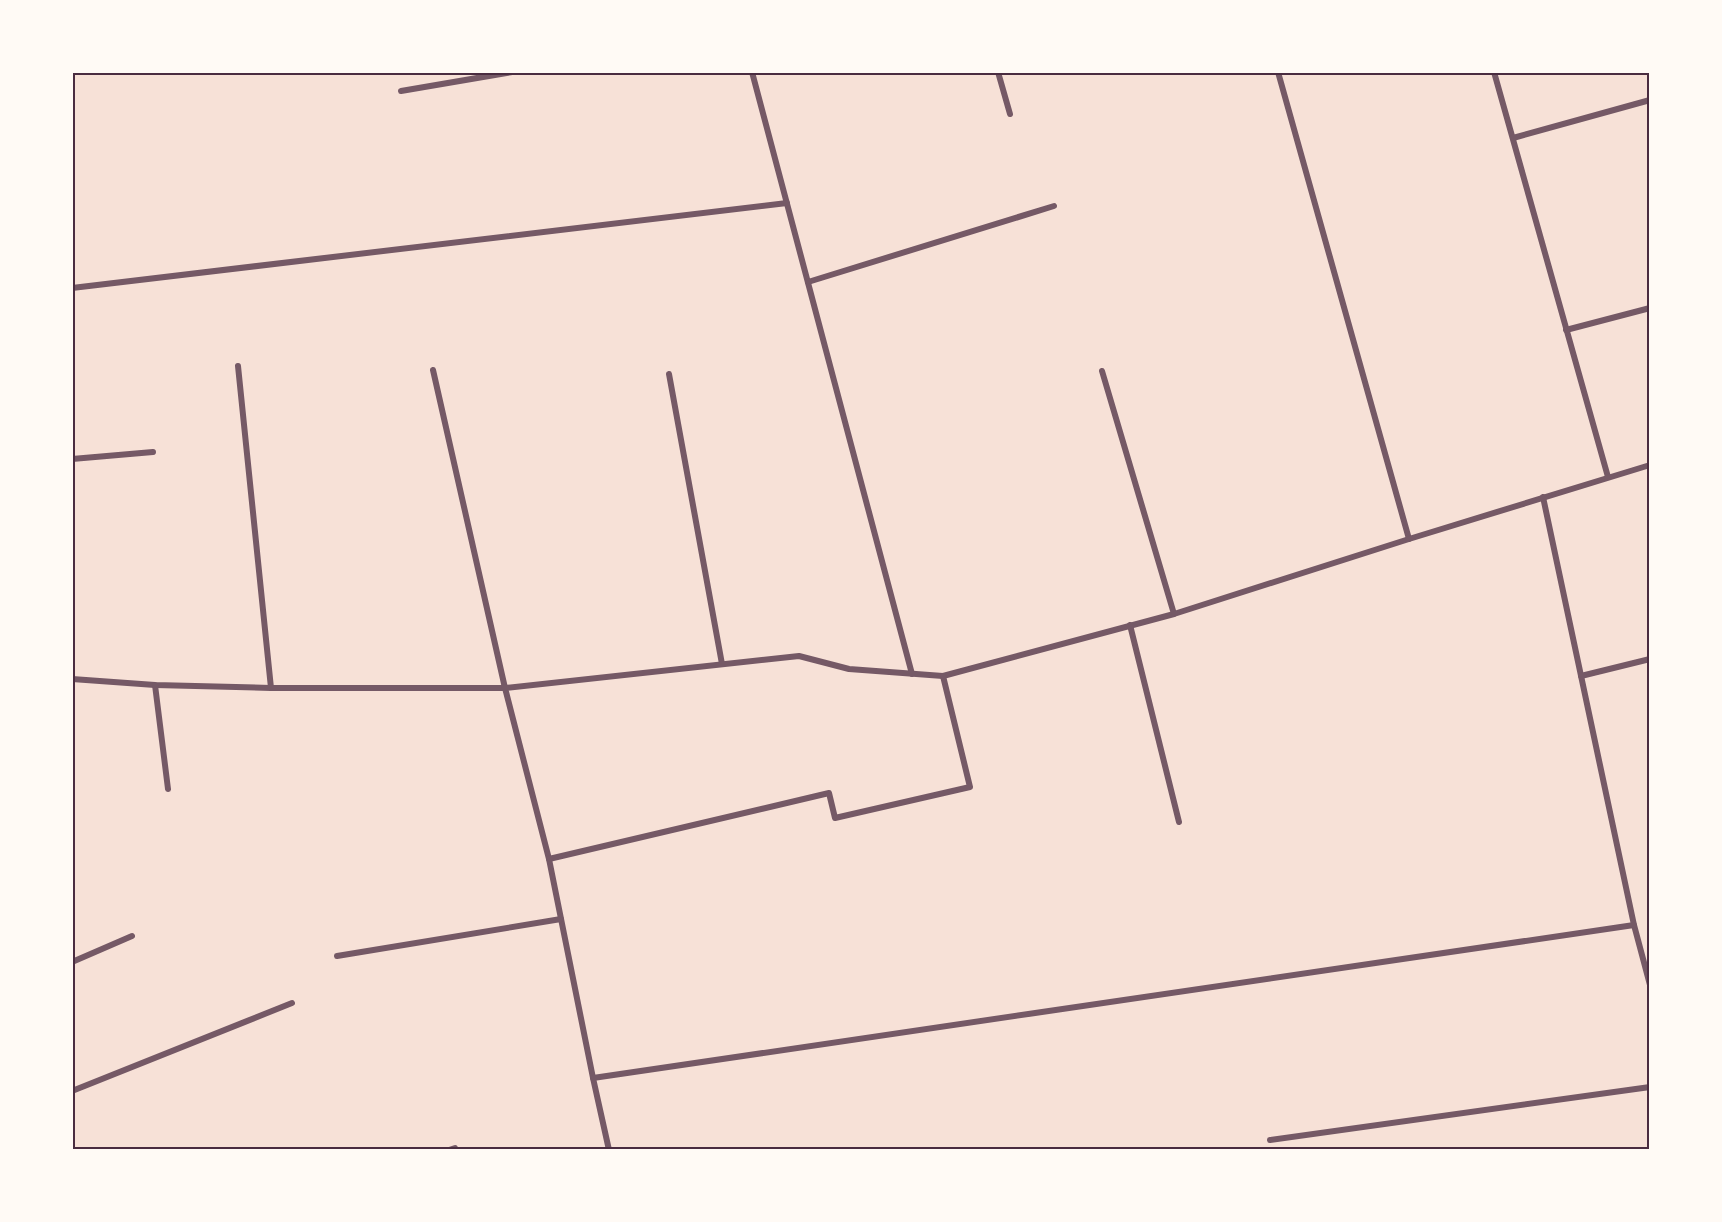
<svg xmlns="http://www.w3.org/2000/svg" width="1722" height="1222" viewBox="0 0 1722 1222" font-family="Merriweather,serif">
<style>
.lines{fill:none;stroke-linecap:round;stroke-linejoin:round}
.minor{stroke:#755966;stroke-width:6}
.neatline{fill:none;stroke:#4a2c40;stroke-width:2}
</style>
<rect width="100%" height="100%" fill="#f7e1d7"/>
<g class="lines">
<!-- minor -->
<g class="minor">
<path d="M752,72L912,674"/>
<path d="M998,72L1010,114"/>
<path d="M1278,72L1409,539"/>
<path d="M1494,72L1608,477"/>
<path d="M401,91L512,72"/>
<path d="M1513,138L1650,100"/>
<path d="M808,282L1054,206"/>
<path d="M72,288L787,203"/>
<path d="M1566,330L1650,308"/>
<path d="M238,366L271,688"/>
<path d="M433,370L505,688L549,859L593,1078L609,1150"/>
<path d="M1102,371L1174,614"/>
<path d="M669,374L722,664"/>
<path d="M72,459L153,452"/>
<path d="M1543,497L1634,925L1650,985"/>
<path d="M1130,625L1179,822"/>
<path d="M1581,676L1650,659"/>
<path d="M72,679L155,685L271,688H505L799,656L849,669L943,676L1174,614L1409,539L1650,465"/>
<path d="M155,685L168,789"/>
<path d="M549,859L829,793L835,818L970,787L943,676"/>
<path d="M337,956L561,919"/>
<path d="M72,962L132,936"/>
<path d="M593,1078L1634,925"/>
<path d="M72,1091L292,1003"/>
<path d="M1270,1140L1650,1087"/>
<path d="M449,1150L455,1148"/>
</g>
</g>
<!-- border -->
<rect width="1722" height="1222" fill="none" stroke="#fffaf5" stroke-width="147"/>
<rect x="74" y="74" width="1574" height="1074" class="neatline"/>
</svg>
